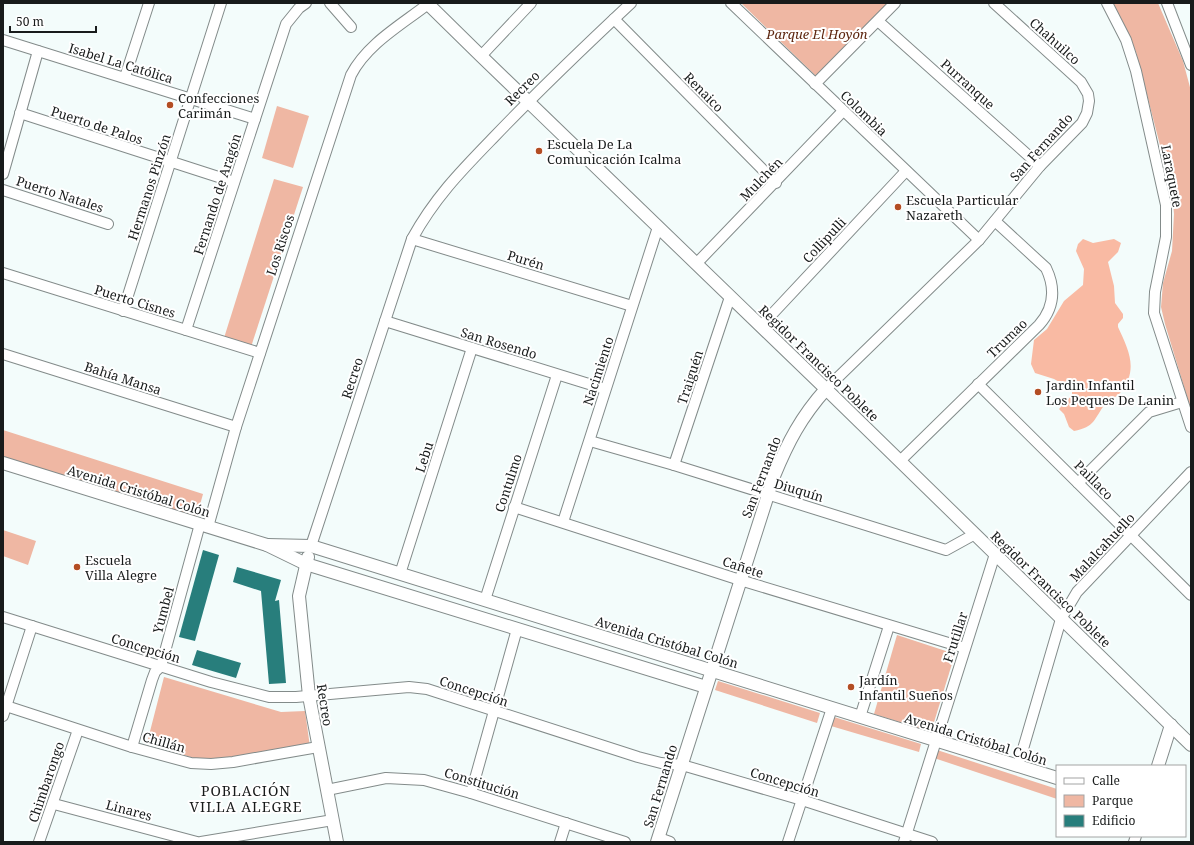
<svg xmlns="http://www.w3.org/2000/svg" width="1194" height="845" viewBox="0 0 1194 845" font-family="'Noto Serif',serif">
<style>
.green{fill:#efb7a3}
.forest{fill:#f9baa3}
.building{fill:#287e7c}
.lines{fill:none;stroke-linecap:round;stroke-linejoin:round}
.minor-casing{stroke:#838b8a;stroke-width:12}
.tertiary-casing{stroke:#838b8a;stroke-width:14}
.minor{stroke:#fff;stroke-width:10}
.tertiary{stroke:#fff;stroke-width:12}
.poi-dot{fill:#b34d23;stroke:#fff;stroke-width:1.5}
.labels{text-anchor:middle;stroke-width:4;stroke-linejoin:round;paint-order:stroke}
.park-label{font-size:13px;font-style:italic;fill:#5d260f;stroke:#fff}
.street-label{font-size:13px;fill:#181b1b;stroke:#fff}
.poi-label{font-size:13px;fill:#181b1b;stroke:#fff;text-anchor:start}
.neighbourhood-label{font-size:14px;letter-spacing:1px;fill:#181b1b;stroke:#fff}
</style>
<rect width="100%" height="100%" fill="#f3fcfb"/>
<!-- green -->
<g class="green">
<path d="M741,3H888L817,77Z"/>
<path d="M1111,3H1158L1183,61L1191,91V410L1165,324L1161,307L1163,283L1172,251L1174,214L1172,192L1136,52L1125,27Z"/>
<path d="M277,106L309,116L293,168L262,158Z"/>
<path d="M274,179L303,187L251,347L224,338Z"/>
<path d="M3,430L203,494L196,519L3,458Z"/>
<path d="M3,530L36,541L28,565L3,556Z"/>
<path d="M897,635L955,654L931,732L874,714Z"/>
<path d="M164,677L281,712L305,711L310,747L206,762L147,743Z"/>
<path d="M718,681L820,713L817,723L715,690Z"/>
<path d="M834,717L921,744L919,752L831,726Z"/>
<path d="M934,749L1057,789V799L931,757Z"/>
</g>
<!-- forest -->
<path class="forest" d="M1083,239L1093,243L1114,239L1121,243L1118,252L1108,262L1114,286L1115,303L1123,314V318L1118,324V327C1129,351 1139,370 1120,393C1116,398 1109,399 1105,404C1094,419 1095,427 1074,431L1069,427L1064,414L1059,409L1072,395V389L1054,379L1035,373L1031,364L1034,340L1047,329L1064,301L1083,285L1084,269L1076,251L1078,244Z"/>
<!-- building -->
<g class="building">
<path d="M203,550L219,555L195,641L179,637Z"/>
<path d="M237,567L281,580L275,601L279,600L286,683L269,684L261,591L233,582Z"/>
<path d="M197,650L241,663L236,678L192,665Z"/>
</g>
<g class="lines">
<!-- minor casing -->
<g class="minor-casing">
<g id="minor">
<path d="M330,3L351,27"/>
<path d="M731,3L979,240"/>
<path d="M1107,3L1126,40L1136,71L1166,205V237L1155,292L1154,313L1191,427"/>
<path d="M1167,3L1191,65"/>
<path d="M614,19L776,183"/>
<path d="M878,21L1040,166"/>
<path d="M3,40L255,119"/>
<path d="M481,56L531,3"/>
<path d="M125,77L149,3"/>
<path d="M815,84L895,3"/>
<path d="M20,113L234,182"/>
<path d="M3,174L38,51"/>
<path d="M3,190L108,224"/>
<path d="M412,239L632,306"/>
<path d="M696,264L843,111"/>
<path d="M3,273L260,353"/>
<path d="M123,311L221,3"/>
<path d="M385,321L605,389"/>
<path d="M761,326L906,171"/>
<path d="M186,330L286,24L299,8L306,3"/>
<path d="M3,354L236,427"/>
<path d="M978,384L1191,595"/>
<path d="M826,389L979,240L1040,166L1082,123L1087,113L1089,101L1088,94L1081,82L994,3"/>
<path d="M590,441L674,465L946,550L975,534"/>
<path d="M900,461L1039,325C1054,308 1056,289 1046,268L995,221"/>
<path d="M674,465L730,297"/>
<path d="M1078,483L1149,412L1182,402"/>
<path d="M514,507L740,580L965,648"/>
<path d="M563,522L658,227"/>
<path d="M208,527L236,427L351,75C367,44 401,25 428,4L427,3"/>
<path d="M311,546L412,239C435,197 462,170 494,137C538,91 584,47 631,3"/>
<path d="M400,574L472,348"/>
<path d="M485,600L557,375"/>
<path d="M3,617L211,682L269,697H296L409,687L427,689L638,757L661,763L682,765L802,800L932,842"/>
<path d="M3,705L132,747L191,763L211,764L233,762L318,747"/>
<path d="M3,716L32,626"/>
<path d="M860,717L889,626"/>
<path d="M132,747L152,680L155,672L161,666L200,524"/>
<path d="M1018,766L1061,619L1077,592L1191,472"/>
<path d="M327,790L386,778L424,780L471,793L625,842"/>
<path d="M471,793L517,629"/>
<path d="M54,804L197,842"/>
<path d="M659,838L670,842"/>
<path d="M39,842L78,730"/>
<path d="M201,842L333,820"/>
<path d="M560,842L566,823"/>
<path d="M788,842L832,708"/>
<path d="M904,842L995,554"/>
<path d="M1134,842L1136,836"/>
</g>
</g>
<!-- tertiary casing -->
<g class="tertiary-casing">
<g id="tertiary">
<path d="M429,3L428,4L481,56L826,389L1191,745"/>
<path d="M3,463L267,545L306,564L706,687"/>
<path d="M267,545L311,546L1057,778"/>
<path d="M308,557L299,596L309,696L337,842"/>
<path d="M1158,766L1171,725"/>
<path d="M657,842L774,476C788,442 801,417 826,389"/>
</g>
</g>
<!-- minor -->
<use href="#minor" class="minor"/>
<!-- tertiary -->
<use href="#tertiary" class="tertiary"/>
</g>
<!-- markers -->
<g class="poi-dot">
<circle cx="170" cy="105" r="4"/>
<circle cx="539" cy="151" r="4"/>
<circle cx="898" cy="207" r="4"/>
<circle cx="1038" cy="392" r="4"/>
<circle cx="77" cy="567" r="4"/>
<circle cx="851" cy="687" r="4"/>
</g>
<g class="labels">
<!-- park labels -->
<g class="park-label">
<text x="817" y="39">Parque El Hoyón</text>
</g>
<!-- street labels -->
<g class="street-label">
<text transform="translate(1055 41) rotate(42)" y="5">Chahuilco</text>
<text transform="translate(121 63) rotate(17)" y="5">Isabel La Católica</text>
<text transform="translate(968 84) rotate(42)" y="5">Purranque</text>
<text transform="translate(522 88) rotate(-45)" y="5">Recreo</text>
<text transform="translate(704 92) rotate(45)" y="5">Renaico</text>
<text transform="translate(864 113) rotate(44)" y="5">Colombia</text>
<text transform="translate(97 125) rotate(18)" y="5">Puerto de Palos</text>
<text transform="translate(1041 147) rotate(-48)" y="5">San Fernando</text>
<text transform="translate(1172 176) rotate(79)" y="5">Laraquete</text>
<text transform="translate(761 179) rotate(-46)" y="5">Mulchén</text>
<text transform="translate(149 187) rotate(-72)" y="5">Hermanos Pinzón</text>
<text transform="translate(60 194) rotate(18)" y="5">Puerto Natales</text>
<text transform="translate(217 194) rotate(-72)" y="5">Fernando de Aragón</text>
<text transform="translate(824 240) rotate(-47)" y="5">Collipulli</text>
<text transform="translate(280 245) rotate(-72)" y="5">Los Riscos</text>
<text transform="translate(526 260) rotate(17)" y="5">Purén</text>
<text transform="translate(135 301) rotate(17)" y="5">Puerto Cisnes</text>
<text transform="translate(1007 338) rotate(-44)" y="5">Trumao</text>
<text transform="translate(499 343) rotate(17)" y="5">San Rosendo</text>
<text transform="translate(819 363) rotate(44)" y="5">Regidor Francisco Poblete</text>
<text transform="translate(598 371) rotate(-72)" y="5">Nacimiento</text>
<text transform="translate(690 377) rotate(-72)" y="5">Traiguén</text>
<text transform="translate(123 378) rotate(18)" y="5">Bahía Mansa</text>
<text transform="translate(352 378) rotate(-72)" y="5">Recreo</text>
<text transform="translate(424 457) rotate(-72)" y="5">Lebu</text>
<text transform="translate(761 477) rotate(-69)" y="5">San Fernando</text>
<text transform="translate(1094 480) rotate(45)" y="5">Paillaco</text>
<text transform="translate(508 483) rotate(-72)" y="5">Contulmo</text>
<text transform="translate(799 490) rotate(17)" y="5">Diuquín</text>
<text transform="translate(139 491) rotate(17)" y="5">Avenida Cristóbal Colón</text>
<text transform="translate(1102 547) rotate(-47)" y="5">Malalcahuello</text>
<text transform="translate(743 567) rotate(18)" y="5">Cañete</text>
<text transform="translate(1051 589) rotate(44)" y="5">Regidor Francisco Poblete</text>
<text transform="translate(163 610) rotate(-75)" y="5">Yumbel</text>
<text transform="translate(955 637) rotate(-72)" y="5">Frutillar</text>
<text transform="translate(667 642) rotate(17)" y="5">Avenida Cristóbal Colón</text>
<text transform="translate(146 648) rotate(17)" y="5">Concepción</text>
<text transform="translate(474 691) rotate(18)" y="5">Concepción</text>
<text transform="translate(325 705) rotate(81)" y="5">Recreo</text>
<text transform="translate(976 739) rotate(17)" y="5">Avenida Cristóbal Colón</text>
<text transform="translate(164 742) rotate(16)" y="5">Chillán</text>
<text transform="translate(46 782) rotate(-71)" y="5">Chimbarongo</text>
<text transform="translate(785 782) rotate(17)" y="5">Concepción</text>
<text transform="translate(482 783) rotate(17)" y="5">Constitución</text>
<text transform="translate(660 786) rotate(-73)" y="5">San Fernando</text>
<text transform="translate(129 810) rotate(15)" y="5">Linares</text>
</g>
<!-- poi labels -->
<g class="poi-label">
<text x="178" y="103">Confecciones<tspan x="178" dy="15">Carimán</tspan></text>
<text x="547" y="149">Escuela De La<tspan x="547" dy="15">Comunicación Icalma</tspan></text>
<text x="906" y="205">Escuela Particular<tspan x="906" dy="15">Nazareth</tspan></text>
<text x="1046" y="390">Jardin Infantil<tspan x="1046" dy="15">Los Peques De Lanin</tspan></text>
<text x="85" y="565">Escuela<tspan x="85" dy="15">Villa Alegre</tspan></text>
<text x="859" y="685">Jardín<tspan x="859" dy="15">Infantil Sueños</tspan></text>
</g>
<!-- neighbourhood labels -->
<g class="neighbourhood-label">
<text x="246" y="796">POBLACIÓN<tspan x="246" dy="16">VILLA ALEGRE</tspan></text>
</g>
</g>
<!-- border -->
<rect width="1194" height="845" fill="none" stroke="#181b1b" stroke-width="8"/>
<!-- legend -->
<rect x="1056" y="765" width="130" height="72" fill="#ffffff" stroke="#a3a4a4"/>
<rect x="1064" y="778" width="20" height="6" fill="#ffffff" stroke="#a3a4a4"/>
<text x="1092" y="785" font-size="12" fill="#181b1b">Calle</text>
<rect x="1064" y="795" width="20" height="12" fill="#efb7a3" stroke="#a3a4a4"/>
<text x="1092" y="805" font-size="12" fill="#181b1b">Parque</text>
<rect x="1064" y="815" width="20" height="12" fill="#287e7c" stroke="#a3a4a4"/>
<text x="1092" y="825" font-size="12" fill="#181b1b">Edificio</text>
<!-- scale -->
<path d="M10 26v6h86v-6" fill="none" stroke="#181b1b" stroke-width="2"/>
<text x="16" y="26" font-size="12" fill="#181b1b" stroke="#ffffff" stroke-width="3" paint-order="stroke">50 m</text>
</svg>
